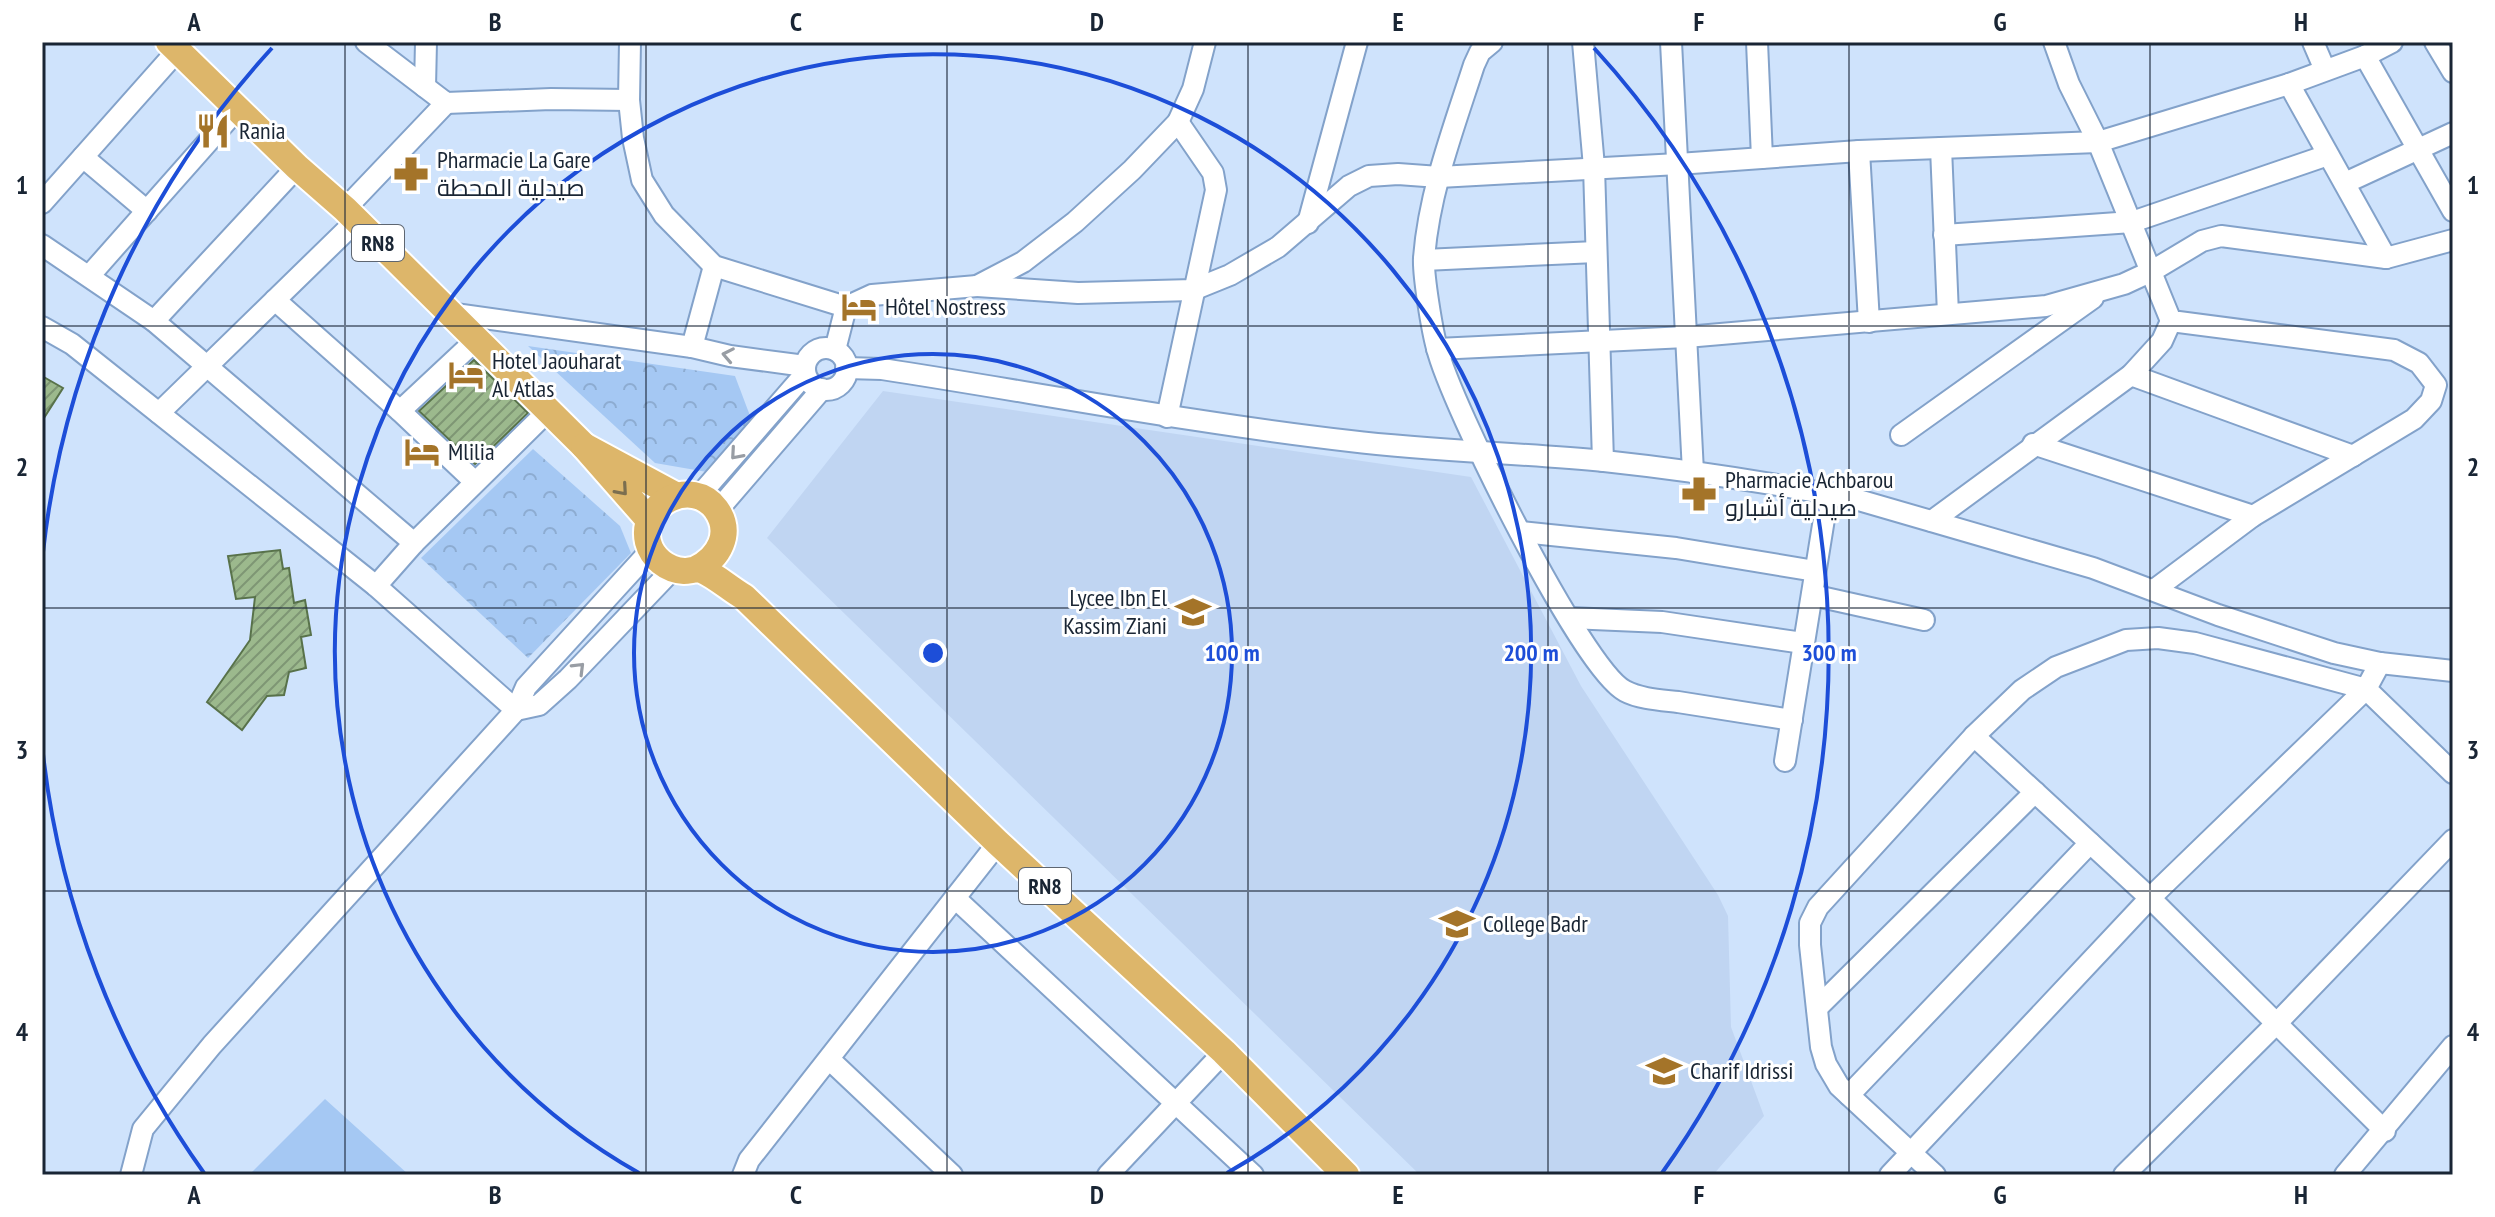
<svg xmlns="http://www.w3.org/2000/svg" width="2495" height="1217" viewBox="0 0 2495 1217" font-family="'PT Sans Narrow',Cairo,sans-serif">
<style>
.built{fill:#c0d5f2}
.forest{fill:url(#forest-crowns)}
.pitch{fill:#a5c8f3}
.building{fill:url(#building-hatch);stroke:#58724a;stroke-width:2}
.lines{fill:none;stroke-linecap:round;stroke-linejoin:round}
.minor-casing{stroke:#83a2ca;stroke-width:24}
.major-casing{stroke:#fff;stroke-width:30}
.minor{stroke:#fff;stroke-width:20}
.major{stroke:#ddb66a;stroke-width:26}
.oneway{stroke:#989da4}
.oneway2{stroke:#7b6e4f}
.grid{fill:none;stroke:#192534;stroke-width:2;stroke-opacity:0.55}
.ring{fill:none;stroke:#1d4ed8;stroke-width:4}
.labels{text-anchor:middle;stroke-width:6;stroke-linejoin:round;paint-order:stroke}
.shield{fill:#fff;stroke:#5e6671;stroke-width:2}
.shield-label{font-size:22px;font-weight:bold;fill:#192534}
.poi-label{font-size:24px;fill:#192534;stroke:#fff;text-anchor:start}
.centre{fill:#1d4ed8;stroke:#fff;stroke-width:4}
.ring-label{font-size:24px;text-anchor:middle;font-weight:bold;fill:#1d4ed8;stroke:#fff;stroke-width:6;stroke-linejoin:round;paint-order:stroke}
.neatline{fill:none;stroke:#192534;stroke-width:3}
.grid-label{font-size:26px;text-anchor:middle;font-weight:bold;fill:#192534}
</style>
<defs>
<pattern id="forest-crowns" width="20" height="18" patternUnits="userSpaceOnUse" patternTransform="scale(2)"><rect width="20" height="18" fill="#a5c8f3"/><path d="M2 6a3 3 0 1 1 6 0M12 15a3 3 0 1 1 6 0" fill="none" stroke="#8dacd1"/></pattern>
<pattern id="building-hatch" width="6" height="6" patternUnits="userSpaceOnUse" patternTransform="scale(2)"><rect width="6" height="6" fill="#9cb98d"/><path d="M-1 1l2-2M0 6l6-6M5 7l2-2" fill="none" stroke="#7e9674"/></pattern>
</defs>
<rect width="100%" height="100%" fill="#cfe3fc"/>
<!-- built -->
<path class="built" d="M883,391L1471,477L1581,686L1718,895L1728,916L1731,1027L1764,1116L1713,1175H1420L767,538Z"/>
<!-- forest -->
<g class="forest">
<path d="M528,346L735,376L752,421L707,472L655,463Z"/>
<path d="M533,449L620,526L631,553L528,658L421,558Z"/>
</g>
<!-- pitch -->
<path class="pitch" d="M325,1099L409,1175H249Z"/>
<!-- building -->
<g class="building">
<path d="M474,360L528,413L475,464L419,411Z"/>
<path d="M42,376L63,388L42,421Z"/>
<path d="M280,550L283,569L289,568L294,603L305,600L311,635L301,637L306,668L289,672L284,695L267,696L242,730L207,702L250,640L255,597L236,599L228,556Z"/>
</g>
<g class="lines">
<!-- minor casing -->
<g class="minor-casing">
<g id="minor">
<path d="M366,42L446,103L551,99L629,100"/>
<path d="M630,42L629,100L633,138L642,180L664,215L714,266L846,307"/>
<path d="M1492,42L1480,52L1474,65C1454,127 1429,192 1424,258C1423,275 1432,330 1437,348C1450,403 1582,669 1625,691C1640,699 1661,700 1678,702C1716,708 1754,714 1792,720"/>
<path d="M1583,42L1594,167L1603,461"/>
<path d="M1671,42L1693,472"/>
<path d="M1757,42L1762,158"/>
<path d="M2054,42L2069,84L2098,142L2171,321L2394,350L2419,363L2436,385L2431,401L2414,419L2253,516L2154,590"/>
<path d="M2313,42L2325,70"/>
<path d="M2435,42L2453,72"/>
<path d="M2365,56L2453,211"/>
<path d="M2289,84L2386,258"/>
<path d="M425,87L426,42"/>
<path d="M1941,148L1948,314"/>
<path d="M1859,151L1869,322"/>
<path d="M83,157L147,211"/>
<path d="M2345,183L2453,133"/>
<path d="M42,203L177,51"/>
<path d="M345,209L446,103"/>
<path d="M1308,223L1357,42"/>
<path d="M1944,235L2132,222L2328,155"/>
<path d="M42,245L154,321L414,543"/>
<path d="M1424,260L1596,252"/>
<path d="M90,275L237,109"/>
<path d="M977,286L1078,293L1193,290L1230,275L1278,247L1349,186L1369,176L1398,174L1439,177L1678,164L1859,151L2098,142L2289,84L2365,56L2392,42"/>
<path d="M275,300L400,411L475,482"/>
<path d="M448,313L692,347L730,356L805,366"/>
<path d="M154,321L297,167"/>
<path d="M42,327L72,344L376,586L516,710"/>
<path d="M692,347L714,266"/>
<circle cx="826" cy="369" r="21"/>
<path d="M1437,349L1686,337L2046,306L2124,284L2152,271L2202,241L2221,236L2386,258L2453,240"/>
<path d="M835,350L846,307L872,295L977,286L1023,262L1075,222L1132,170L1178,122L1193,89L1205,42"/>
<path d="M846,368L882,369C1038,393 1193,423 1350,441C1434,451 1519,453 1604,461C1688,470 1772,483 1855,499L2093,568L2218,615L2334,653L2380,663L2453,671"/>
<path d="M2131,375L2353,456"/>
<path d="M400,411L476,340"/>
<path d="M159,413L356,221"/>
<path d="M1167,417L1216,190L1213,173L1178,122"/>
<path d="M1901,435L2093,298"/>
<path d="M2033,444L2253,516"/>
<path d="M699,496L805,374"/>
<path d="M717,511L822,389"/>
<path d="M1932,521L2131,375L2162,341L2171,321"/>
<path d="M1521,532L1676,548L1815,571"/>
<path d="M376,586L414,543L549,410"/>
<path d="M1812,595L1924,620"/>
<path d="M1570,618L1662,622L1803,643"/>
<path d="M2380,663L2366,689L2453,773"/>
<path d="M516,710L539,705L568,679L673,569"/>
<path d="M1974,736L2150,898L2385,1131"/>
<path d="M1785,761L1828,494"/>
<path d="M955,898L1253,1175"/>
<path d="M1817,1008L2035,792"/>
<path d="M829,1059L952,1175"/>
<path d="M1849,1095L2090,843"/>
<path d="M131,1175L143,1129L212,1045L516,710L526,687L651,550"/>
<path d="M743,1175L749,1160L998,843"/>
<path d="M1108,1175L1224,1052"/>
<path d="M1890,1175L2150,898L2366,689"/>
<path d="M1935,1175L1839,1086L1826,1064L1821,1047L1810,945V923L1818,907L1974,736L2022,690L2056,667L2126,640L2158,638L2195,643L2366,689"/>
<path d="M2124,1175L2278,1022L2453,840"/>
<path d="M2345,1175L2453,1046"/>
</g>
</g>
<!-- major casing -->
<g class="major-casing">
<g id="major">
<path d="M169,42L297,167L345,209L584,446"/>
<path d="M649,520L584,446L675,495"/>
<path d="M696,569C719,558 733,533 716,509C692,477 639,503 648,542C652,558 667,570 684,571C690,571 696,568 702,570C716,576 730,589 744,597L998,843L1224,1052L1346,1175"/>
</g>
</g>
<!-- minor -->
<use href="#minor" class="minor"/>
<!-- major -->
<use href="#major" class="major"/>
</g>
<!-- one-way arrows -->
<defs><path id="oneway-chevron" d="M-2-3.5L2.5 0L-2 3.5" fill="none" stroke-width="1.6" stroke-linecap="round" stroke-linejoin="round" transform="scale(2)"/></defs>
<g class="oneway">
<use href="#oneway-chevron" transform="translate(728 355) rotate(-169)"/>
<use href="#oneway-chevron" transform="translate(736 454) rotate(131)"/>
<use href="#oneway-chevron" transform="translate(579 668) rotate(-45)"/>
</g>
<use class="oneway2" href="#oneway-chevron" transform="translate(622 490) rotate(49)"/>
<!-- grid -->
<path class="grid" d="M345,42V1175M646,42V1175M947,42V1175M1248,42V1175M1548,42V1175M1849,42V1175M2150,42V1175M42,326H2453M42,608H2453M42,891H2453"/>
<!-- distance rings -->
<g class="ring">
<circle cx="933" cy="653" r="299"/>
<path d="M639 1173A598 598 0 1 1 1227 1173"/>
<path d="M204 1173A896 896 0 0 1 43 754M43 552A896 896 0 0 1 272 48M1594 48A896 896 0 0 1 1662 1173"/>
</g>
<!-- icons -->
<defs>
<g id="restaurant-bare" transform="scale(2.76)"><path d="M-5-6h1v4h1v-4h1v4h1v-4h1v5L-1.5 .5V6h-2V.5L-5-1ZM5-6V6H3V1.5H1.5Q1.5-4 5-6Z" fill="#a47429" stroke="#fff" stroke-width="2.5" paint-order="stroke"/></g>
<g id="pharmacy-bare" transform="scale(2.76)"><path d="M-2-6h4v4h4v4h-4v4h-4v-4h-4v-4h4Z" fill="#a47429" stroke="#fff" stroke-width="2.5" paint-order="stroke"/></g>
<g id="hotel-bare" transform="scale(2.76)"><path d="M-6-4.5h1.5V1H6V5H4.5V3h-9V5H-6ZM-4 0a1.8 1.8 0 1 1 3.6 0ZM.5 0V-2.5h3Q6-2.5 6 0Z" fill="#a47429" stroke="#fff" stroke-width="2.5" paint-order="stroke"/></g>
<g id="university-bare" transform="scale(2.76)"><path d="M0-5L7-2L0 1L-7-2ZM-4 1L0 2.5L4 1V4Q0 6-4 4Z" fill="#a47429" stroke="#fff" stroke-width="2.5" paint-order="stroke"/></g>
<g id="school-bare" transform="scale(2.76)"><path d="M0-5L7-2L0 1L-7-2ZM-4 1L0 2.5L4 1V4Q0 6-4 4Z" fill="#a47429" stroke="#fff" stroke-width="2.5" paint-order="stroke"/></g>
</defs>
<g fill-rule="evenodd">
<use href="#restaurant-bare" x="213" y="131"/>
<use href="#pharmacy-bare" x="411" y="174"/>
<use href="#hotel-bare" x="859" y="307"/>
<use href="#hotel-bare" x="466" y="375"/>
<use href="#hotel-bare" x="422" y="452"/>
<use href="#pharmacy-bare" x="1699" y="494"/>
<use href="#university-bare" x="1193" y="612"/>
<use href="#university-bare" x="1457" y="924"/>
<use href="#school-bare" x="1664" y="1071"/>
</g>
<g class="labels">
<!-- shield labels -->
<g class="shield">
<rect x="352" y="225" width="52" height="36" rx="6"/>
<rect x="1019" y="868" width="52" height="36" rx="6"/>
</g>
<g class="shield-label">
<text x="378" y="251">RN8</text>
<text x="1045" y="894">RN8</text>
</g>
<!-- poi labels -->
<g class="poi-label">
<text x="239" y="139">Rania</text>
<text x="437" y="168">Pharmacie La Gare<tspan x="437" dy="28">صيدلية المحطة</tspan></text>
<text x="885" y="315">Hôtel Nostress</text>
<text x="492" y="369">Hotel Jaouharat<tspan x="492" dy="28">Al Atlas</tspan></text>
<text x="448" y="460">Mlilia</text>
<text x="1725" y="488">Pharmacie Achbarou<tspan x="1725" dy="28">صيدلية أشبارو</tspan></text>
<text x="1167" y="606" text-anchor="end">Lycee Ibn El<tspan x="1167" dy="28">Kassim Ziani</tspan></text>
<text x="1483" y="932">College Badr</text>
<text x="1690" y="1079">Charif Idrissi</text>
</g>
</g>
<circle cx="933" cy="653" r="12" class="centre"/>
<g class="ring-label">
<text x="1232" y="661">100 m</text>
<text x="1531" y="661">200 m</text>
<text x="1829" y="661">300 m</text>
</g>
<!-- border -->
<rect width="2495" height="1217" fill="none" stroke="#ffffff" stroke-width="88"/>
<rect x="44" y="44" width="2407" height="1129" class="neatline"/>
<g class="grid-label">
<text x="194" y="31">A</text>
<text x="495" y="31">B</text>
<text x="796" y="31">C</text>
<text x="1097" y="31">D</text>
<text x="1398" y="31">E</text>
<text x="1699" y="31">F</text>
<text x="2000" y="31">G</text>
<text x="2301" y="31">H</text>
<text x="22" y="194">1</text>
<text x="2473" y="194">1</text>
<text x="22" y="476">2</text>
<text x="2473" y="476">2</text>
<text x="22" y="759">3</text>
<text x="2473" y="759">3</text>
<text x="22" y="1041">4</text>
<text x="2473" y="1041">4</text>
<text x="194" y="1204">A</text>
<text x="495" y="1204">B</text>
<text x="796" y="1204">C</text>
<text x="1097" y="1204">D</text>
<text x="1398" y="1204">E</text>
<text x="1699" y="1204">F</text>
<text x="2000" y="1204">G</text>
<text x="2301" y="1204">H</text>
</g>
</svg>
